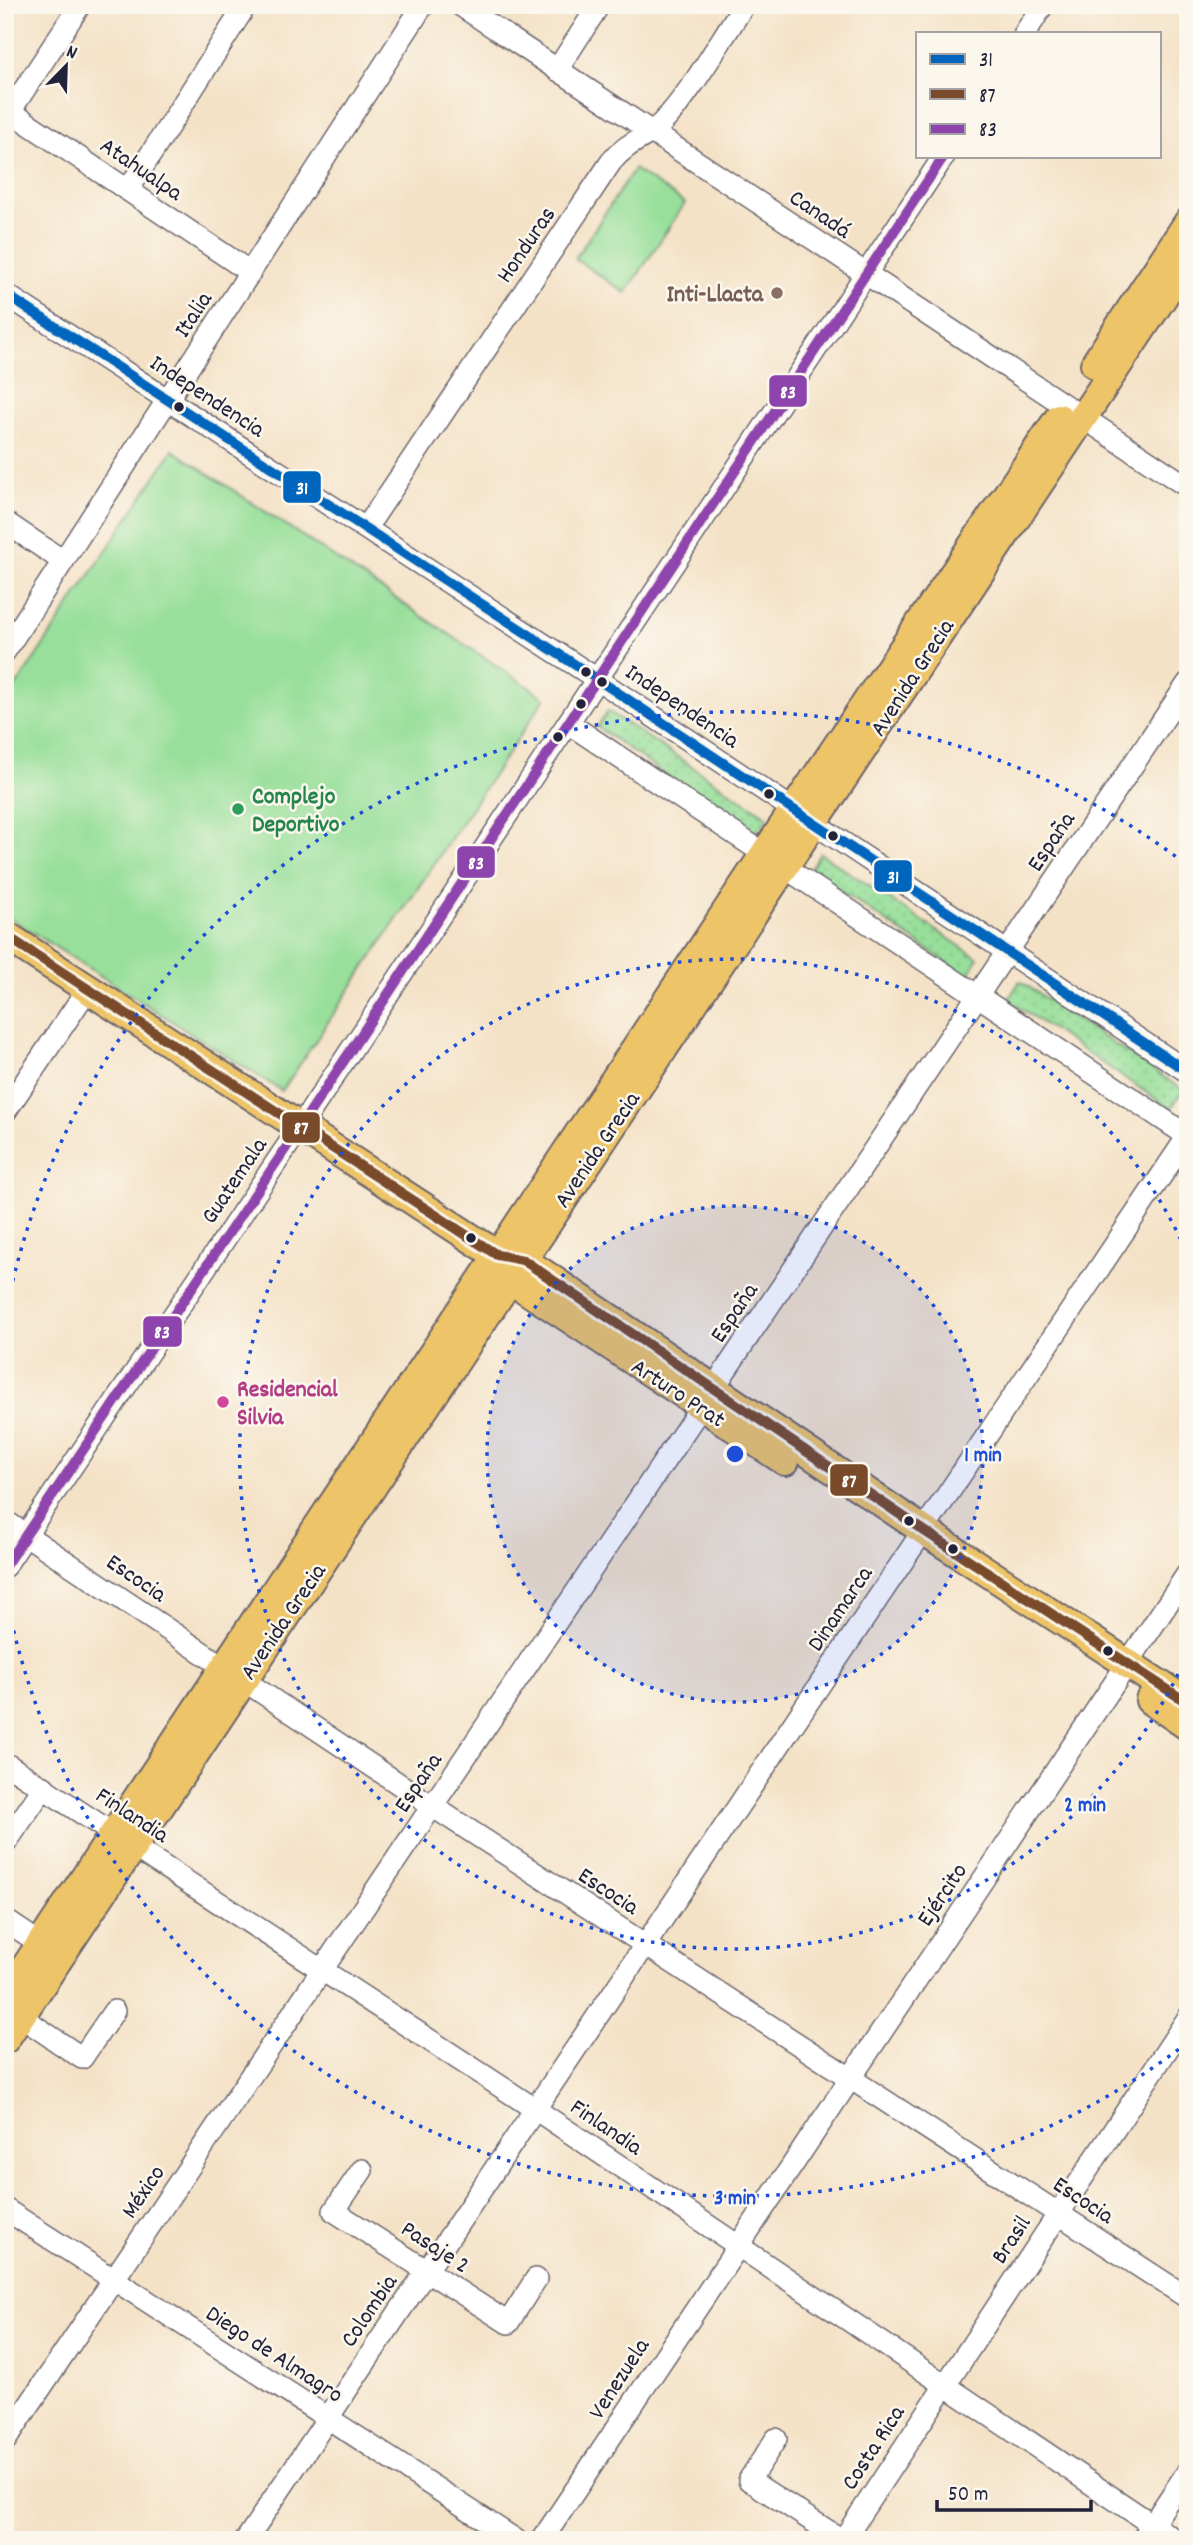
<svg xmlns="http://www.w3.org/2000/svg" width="1193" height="2545" viewBox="0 0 1193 2545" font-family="Dekko,sans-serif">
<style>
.grass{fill:url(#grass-dots);stroke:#5c806a;stroke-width:2}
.garden{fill:#97df9a;stroke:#5c806a;stroke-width:2}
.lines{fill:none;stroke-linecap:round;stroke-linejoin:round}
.minor-casing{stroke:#6c656c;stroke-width:24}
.major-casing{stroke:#6c656c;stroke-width:32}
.minor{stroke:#fff;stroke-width:21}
.major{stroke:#eec469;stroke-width:28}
.bus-1-casing{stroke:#fbf7ec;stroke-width:16}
.bus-2-casing{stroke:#fbf7ec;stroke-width:16}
.bus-3-casing{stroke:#fbf7ec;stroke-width:16}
.bus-1{stroke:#0065bd;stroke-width:10}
.bus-2{stroke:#7a4b2a;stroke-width:10}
.bus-3{stroke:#8e44ad;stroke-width:10}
.ring{fill:none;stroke:#1d4ed8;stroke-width:3.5;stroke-dasharray:3.5 7}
.education-dot{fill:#8d6e63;stroke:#fbf7ec;stroke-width:2.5}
.bus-dot{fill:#22223b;stroke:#fbf7ec;stroke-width:2.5}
.leisure-dot{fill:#2e9e5b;stroke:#fbf7ec;stroke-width:2.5}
.hotel-dot{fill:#d1479c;stroke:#fbf7ec;stroke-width:2.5}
.labels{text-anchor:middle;stroke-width:5;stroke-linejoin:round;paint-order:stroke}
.street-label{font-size:24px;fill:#22223b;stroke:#fbf7ec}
.education-label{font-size:24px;font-weight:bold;fill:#785e54;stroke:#fbf7ec;text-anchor:end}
.leisure-label{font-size:24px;font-weight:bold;fill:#27864d;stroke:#fbf7ec;text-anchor:start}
.hotel-label{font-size:24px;font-weight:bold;fill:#b23c85;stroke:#fbf7ec;text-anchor:start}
.centre{fill:#1d4ed8;stroke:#fbf7ec;stroke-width:3.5}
.ring-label{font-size:21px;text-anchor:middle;font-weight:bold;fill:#1d4ed8;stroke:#fbf7ec;stroke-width:5;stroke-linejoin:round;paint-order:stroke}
.line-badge{stroke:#fbf7ec;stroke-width:2.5}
.badge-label{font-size:19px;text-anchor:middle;font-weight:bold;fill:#fff}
</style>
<defs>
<pattern id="grass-dots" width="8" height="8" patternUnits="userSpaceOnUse" patternTransform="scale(1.75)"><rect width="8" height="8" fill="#97df9a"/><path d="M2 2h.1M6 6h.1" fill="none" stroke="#82bf86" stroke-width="1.8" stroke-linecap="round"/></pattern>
</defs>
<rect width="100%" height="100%" fill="#fbf7ec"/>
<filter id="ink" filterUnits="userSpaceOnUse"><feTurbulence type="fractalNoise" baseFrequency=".0143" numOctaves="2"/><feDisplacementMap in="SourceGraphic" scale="14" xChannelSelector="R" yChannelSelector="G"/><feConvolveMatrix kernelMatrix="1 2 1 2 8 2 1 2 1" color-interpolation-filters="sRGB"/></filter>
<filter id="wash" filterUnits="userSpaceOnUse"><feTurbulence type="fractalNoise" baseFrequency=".00686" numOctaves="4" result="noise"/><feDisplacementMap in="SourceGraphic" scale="28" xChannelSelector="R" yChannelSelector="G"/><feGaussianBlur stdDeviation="1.57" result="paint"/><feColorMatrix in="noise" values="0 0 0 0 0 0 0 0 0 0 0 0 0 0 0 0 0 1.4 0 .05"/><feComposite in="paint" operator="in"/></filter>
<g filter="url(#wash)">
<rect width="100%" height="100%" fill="#f4e2c7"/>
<!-- grass -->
<g class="grass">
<path d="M608,711L768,817L753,836L597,727Z"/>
<path d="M820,853L978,958L968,977L810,870Z"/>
<path d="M1020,981L1183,1090L1171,1109L1008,1000Z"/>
</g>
<!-- garden -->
<g class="garden">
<path d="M634,169L685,203L626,293L575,259Z"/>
<path d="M173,450L545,698L282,1091L5,915V703Z"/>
</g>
</g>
<g filter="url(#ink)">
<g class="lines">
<!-- minor casing -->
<g class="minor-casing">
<g id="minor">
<path d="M460,5L1188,487"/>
<path d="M1025,33L1043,5"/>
<path d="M557,70L599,5"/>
<path d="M5,108L250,272"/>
<path d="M5,119L80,5"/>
<path d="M128,190L246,5"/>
<path d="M5,294L597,679L1188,1072"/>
<path d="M5,522L63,561"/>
<path d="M366,528L611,162C629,140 646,139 662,123C691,93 720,41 744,5"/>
<path d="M5,651L423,5"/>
<path d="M568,723L1188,1136"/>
<path d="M5,1112L87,990"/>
<path d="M5,1521L432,1806L1188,2298"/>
<path d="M5,1566L300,1127L944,156"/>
<path d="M5,1763L535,2109L1175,2540"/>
<path d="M5,1844L44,1787"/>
<path d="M5,1920L41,1944"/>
<path d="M20,2016L82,2058L114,2011"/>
<path d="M362,2170L334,2211L508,2323L536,2279"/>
<path d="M5,2209L516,2540"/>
<path d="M776,2439L749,2480L842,2540"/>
<path d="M5,2441L1188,683"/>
<path d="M246,2540L1188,1136"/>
<path d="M542,2540L1188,1573"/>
<path d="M843,2540L1188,2018"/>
<path d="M1142,2540L1188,2471"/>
</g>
</g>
<!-- major casing -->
<g class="major-casing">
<g id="major">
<path d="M1095,364L1188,223"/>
<path d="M5,935L497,1255L523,1260L923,1530L1188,1703"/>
<path d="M502,1264L510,1279L785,1461"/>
<path d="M1150,1700L1188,1726"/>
<path d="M5,1998L794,810L1059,418"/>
<path d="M5,2039L1188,259"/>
</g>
</g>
<!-- minor -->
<use href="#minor" class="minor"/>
<!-- major -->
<use href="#major" class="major"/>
<!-- bus-1 casing -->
<g class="bus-1-casing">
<path id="bus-1" d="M5,294L597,679L1188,1072"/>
</g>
<!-- bus-2 casing -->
<g class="bus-2-casing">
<path id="bus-2" d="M5,935L497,1255L523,1260L923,1530L1188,1703"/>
</g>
<!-- bus-3 casing -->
<g class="bus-3-casing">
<path id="bus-3" d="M5,1566L300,1127L944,156"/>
</g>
<!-- bus-1 -->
<use href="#bus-1" class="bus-1"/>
<!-- bus-2 -->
<use href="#bus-2" class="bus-2"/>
<!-- bus-3 -->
<use href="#bus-3" class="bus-3"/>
</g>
</g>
<!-- distance rings -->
<circle cx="735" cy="1454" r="248" fill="#1d4ed8" fill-opacity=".12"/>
<g class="ring">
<circle cx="735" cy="1454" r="248"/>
<path d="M1187 1655A495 495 0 1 1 1187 1253"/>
<path d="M1187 2043A743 743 0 0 1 6 1596M6 1312A743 743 0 0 1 1187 865"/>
</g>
<!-- markers -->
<circle class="education-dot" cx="777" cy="293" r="7"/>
<g class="bus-dot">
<circle cx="179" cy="407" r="6"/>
<circle cx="586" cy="672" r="6"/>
<circle cx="602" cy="682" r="6"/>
<circle cx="581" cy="704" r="6"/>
<circle cx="558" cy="737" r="6"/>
<circle cx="769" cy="794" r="6"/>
<circle cx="833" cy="836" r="6"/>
<circle cx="471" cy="1238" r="6"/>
<circle cx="909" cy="1521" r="6"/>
<circle cx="953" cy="1549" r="6"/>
<circle cx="1108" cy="1651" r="6"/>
</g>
<circle class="leisure-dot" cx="238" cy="809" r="7"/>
<circle class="hotel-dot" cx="223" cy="1402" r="7"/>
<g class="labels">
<!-- street labels -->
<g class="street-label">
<text transform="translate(142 168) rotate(34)" y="8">Atahualpa</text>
<text transform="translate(821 213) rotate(34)" y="8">Canadá</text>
<text transform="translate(525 244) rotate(-56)" y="8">Honduras</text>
<text transform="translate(192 314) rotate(-57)" y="8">Italia</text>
<text transform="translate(208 395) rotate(33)" y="8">Independencia</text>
<text transform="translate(911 677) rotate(-57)" y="8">Avenida Grecia</text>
<text transform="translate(683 705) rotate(34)" y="8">Independencia</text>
<text transform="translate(1050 841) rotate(-56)" y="8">España</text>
<text transform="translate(596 1149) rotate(-56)" y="8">Avenida Grecia</text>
<text transform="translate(233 1180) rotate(-56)" y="8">Guatemala</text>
<text transform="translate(733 1312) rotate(-56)" y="8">España</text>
<text transform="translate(679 1392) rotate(33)" y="8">Arturo Prat</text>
<text transform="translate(137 1577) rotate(34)" y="8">Escocia</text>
<text transform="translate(839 1608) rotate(-56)" y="8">Dinamarca</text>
<text transform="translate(282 1621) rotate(-56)" y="8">Avenida Grecia</text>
<text transform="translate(417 1782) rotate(-56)" y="8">España</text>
<text transform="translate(133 1814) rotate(33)" y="8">Finlandia</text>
<text transform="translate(609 1890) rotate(33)" y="8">Escocia</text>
<text transform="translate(941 1894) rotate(-56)" y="8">Ejército</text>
<text transform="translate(607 2126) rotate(34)" y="8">Finlandia</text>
<text transform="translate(142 2191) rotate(-56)" y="8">México</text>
<text transform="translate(1084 2199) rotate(33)" y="8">Escocia</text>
<text transform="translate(1010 2239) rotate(-57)" y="8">Brasil</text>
<text transform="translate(436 2246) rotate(33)" y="8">Pasaje 2</text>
<text transform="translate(368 2310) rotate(-56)" y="8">Colombia</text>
<text transform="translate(275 2353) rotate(33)" y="8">Diego de Almagro</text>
<text transform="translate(618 2378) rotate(-57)" y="8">Venezuela</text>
<text transform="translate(872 2447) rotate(-57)" y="8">Costa Rica</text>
</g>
<!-- education labels -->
<g class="education-label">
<text x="763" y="301">Inti-Llacta</text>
</g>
<!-- leisure labels -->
<g class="leisure-label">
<text x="252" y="803">Complejo<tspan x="252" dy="28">Deportivo</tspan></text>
</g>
<!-- hotel labels -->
<g class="hotel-label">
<text x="237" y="1396">Residencial<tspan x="237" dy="28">Silvia</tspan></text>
</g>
</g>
<circle cx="735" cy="1454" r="10" class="centre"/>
<g class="ring-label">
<text x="983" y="1461">1 min</text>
<text x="1085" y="1811">2 min</text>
<text x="735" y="2204">3 min</text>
</g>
<g class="line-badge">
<rect x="768" y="374" width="40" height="34" rx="7" fill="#8e44ad"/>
<rect x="282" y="470" width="40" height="34" rx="7" fill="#0065bd"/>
<rect x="456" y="845" width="40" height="34" rx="7" fill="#8e44ad"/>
<rect x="873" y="859" width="40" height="34" rx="7" fill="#0065bd"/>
<rect x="281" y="1111" width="40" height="33" rx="7" fill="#7a4b2a"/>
<rect x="142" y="1315" width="41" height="33" rx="7" fill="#8e44ad"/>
<rect x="829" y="1463" width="40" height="34" rx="7" fill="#7a4b2a"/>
</g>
<g class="badge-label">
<text x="788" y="398">83</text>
<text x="302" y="494">31</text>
<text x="476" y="869">83</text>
<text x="893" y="883">31</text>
<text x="301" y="1134">87</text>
<text x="162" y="1338">83</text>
<text x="849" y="1487">87</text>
</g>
<!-- margin -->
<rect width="1193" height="2545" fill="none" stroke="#fbf7ec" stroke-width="28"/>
<!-- legend -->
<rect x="916" y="32" width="245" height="126" fill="#fbf7ec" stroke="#a4a2a5" stroke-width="2"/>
<rect x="930" y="54" width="35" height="10" fill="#0065bd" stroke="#a4a2a5" stroke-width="2"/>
<text x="979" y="66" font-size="21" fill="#22223b">31</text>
<rect x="930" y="89" width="35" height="10" fill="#7a4b2a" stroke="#a4a2a5" stroke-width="2"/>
<text x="979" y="102" font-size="21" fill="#22223b">87</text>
<rect x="930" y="124" width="35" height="10" fill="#8e44ad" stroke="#a4a2a5" stroke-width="2"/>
<text x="979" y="136" font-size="21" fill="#22223b">83</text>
<!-- north arrow -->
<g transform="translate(66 66) rotate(23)" stroke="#fbf7ec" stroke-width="5" paint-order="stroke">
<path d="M0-5L12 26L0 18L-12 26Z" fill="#22223b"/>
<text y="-10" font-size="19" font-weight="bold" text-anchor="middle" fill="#22223b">N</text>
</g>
<!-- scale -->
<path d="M937 2500v10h154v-10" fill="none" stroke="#22223b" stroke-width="3.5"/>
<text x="948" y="2500" font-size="21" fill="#22223b" stroke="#fbf7ec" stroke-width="5" paint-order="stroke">50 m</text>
</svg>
